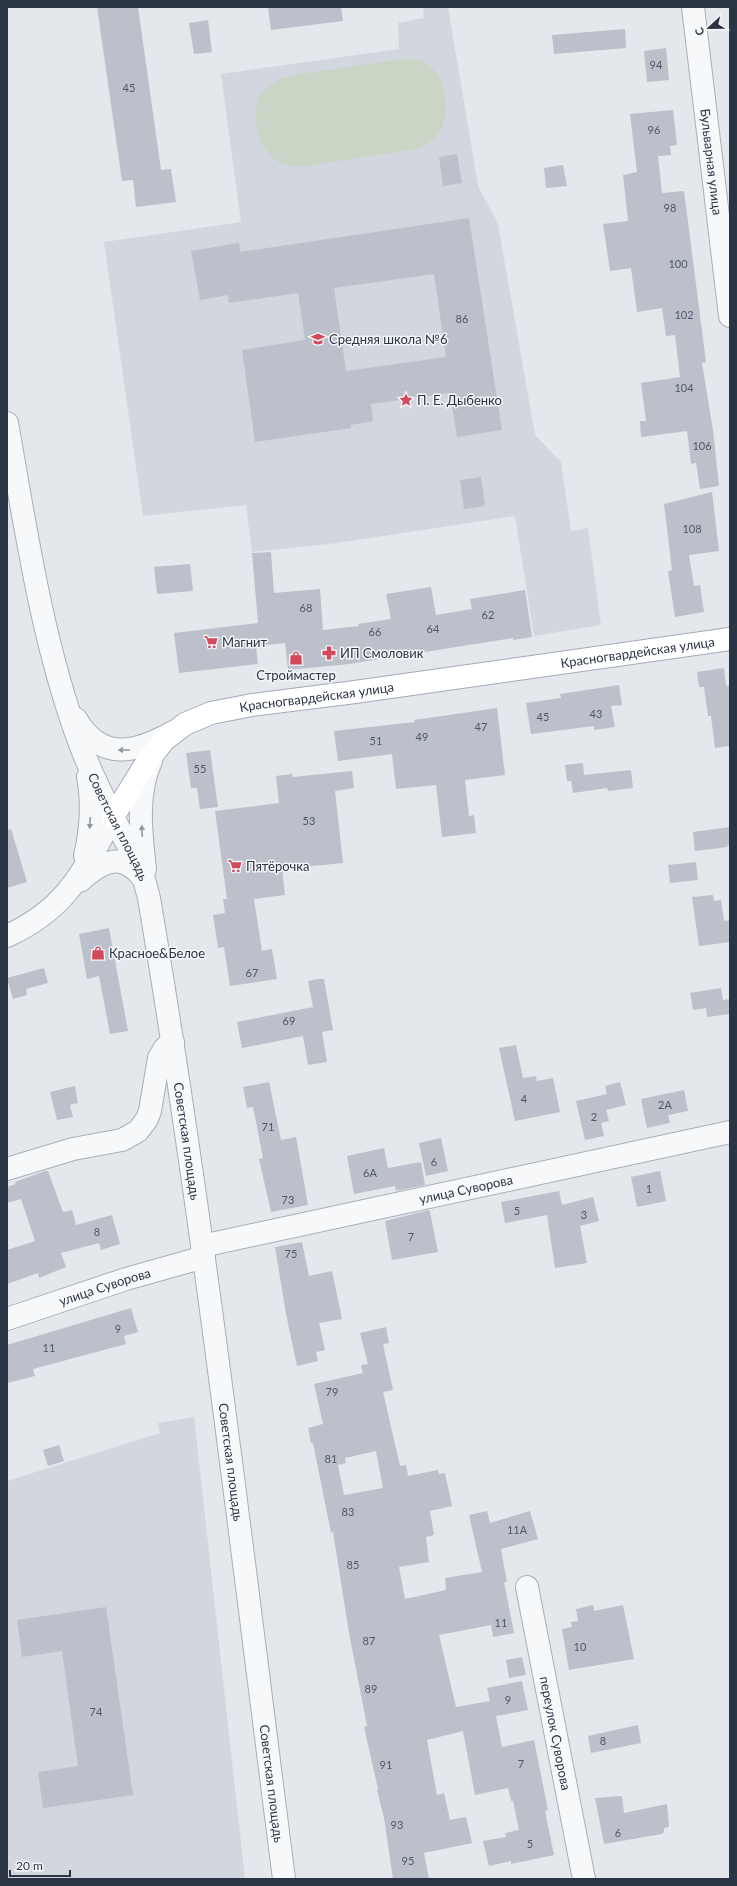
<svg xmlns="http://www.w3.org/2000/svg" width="737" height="1886" viewBox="0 0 737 1886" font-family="Lato,sans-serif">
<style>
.built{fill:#d2d6de}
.green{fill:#c9d6c5}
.building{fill:#bbc0ca;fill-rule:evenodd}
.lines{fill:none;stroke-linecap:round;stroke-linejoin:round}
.minor-casing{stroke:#a9aeb7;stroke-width:24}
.major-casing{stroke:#a3abb8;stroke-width:24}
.minor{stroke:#f7f8fa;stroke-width:22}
.major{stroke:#fff;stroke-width:22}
.oneway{fill:#9196a0}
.labels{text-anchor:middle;stroke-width:3;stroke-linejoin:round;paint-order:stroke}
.number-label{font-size:11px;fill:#4f5766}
.street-label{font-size:13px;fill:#2b3445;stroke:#f4f6f9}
.poi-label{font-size:13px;fill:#2b3445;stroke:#f4f6f9;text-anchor:start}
</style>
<rect width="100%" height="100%" fill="#e4e7ec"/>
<!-- built -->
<g class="built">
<path d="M423,7H448L478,186L498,224L535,435L561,462L571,531L588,528L601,625L534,636L515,516L337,543L252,552L246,505L143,516L104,242L241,222L221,74L399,49L398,23L424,18Z"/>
<path d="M194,1417L245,1879H7V1481L160,1433L158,1423Z"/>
</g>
<!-- green -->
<path class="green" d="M403,59C408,59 414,59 419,60C446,69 453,113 438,134C432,143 424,145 415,149L306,166C297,166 287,167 279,162C259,152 248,112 262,93C269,83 280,79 293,75Z"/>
<!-- building -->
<g class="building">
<path d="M97,7H138L161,170L171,169L176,202L136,207L133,180L122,181Z"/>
<path d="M268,7H341L343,21L271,30Z"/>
<path d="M208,20L212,52L194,54L189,23Z"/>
<path d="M625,29L626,48L554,54L552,35Z"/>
<path d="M666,48L669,80L647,82L644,51Z"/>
<path d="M673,110L677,145L670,146L671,155L658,156L662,193L684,191L706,362L702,363L713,430L719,486L700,489L696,463L691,464L687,431L641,437L640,421H646L641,383L680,377L675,335L666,336L662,308L637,312L631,268L610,271L603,224L628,221L623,175L637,172L630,114Z"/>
<path d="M457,154L462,183L443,186L439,157Z"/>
<path d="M563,165L567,186L546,188L544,168Z"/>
<path d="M469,218L502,430L457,437L450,393L371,404L373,421L351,425V428L255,442L242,350L305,340L298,293L229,303L228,295L200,300L191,251L239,243L240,252ZM434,274L446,357L346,371L334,288Z"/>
<path d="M481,477L485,506L464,509L460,480Z"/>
<path d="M712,492L719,551L689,555L694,586L700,585L704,612L675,617L668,571L672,570L664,504Z"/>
<path d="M271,552L274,593L320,589L323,630L359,626L358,624L391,619L386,594L431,587L436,615L472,609L470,599L525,590L532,637L513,640V638L349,664L288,670L285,643L256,646L258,664L179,673L174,633L258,623L252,553Z"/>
<path d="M190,564L193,591L157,594L154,567Z"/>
<path d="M724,668L726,686L730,685V746L715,748L711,716H708L704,687H699L697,672Z"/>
<path d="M619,685L622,705L611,706L615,727L594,730V726L531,734L526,703L561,698L560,694Z"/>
<path d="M497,708L505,775L465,780L469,816L474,815L476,833L442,837L436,785L396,789L392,754L338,761L334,731L415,722L414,720Z"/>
<path d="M210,750L218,807L200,809L197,788H191L186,753Z"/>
<path d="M583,763L584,775L631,770L633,788L608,791L607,788L573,793L571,781H567L565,765Z"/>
<path d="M352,771L354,788L335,791L343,863L282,869L285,895L254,899L262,951L272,949L277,979L230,986L224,947L218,948L213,915L225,913L223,899H227L215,811L279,803L276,776L292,774L293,777Z"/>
<path d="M730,827V845H727L728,847L695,851L693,832Z"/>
<path d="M11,829L27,882L7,888V830Z"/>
<path d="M696,862L698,880L670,883L668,865Z"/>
<path d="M713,895L714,901L721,900L724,921L730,920V942L699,946L692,897Z"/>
<path d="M109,928L128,1031L110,1034L99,976L87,979L79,934Z"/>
<path d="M44,968L48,983L26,989L27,995L13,999L7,978Z"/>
<path d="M317,979H324L333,1030L322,1032L327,1062L308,1065L303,1036L242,1048L237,1022L313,1007L308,981Z"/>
<path d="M721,988L723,1000L730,999V1014L707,1017L706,1008L693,1010L690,993Z"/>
<path d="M516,1045L523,1078L536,1076L537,1081L553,1078L560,1112L515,1121L499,1048Z"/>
<path d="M269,1082L281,1140L296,1137L308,1205L271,1212L259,1159L263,1158L253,1107L247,1108L243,1087Z"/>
<path d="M620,1082L626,1105L606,1110L609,1121L601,1123L604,1136L585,1140L576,1101L607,1094L605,1086Z"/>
<path d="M75,1086L78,1103L70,1105L73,1117L57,1120L50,1092Z"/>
<path d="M684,1090L688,1111L668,1115L670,1123L647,1128L641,1099Z"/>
<path d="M441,1138L448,1171L426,1176L419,1143Z"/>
<path d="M384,1148L388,1168L421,1162L425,1185L396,1191L395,1186L354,1194L347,1156Z"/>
<path d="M45,1171H48L63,1212L72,1210L76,1225L112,1215L120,1244L101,1250L99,1243L61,1253L66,1267L39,1278L38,1273L7,1284V1250L35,1241L21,1199L7,1203V1187L16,1184L15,1182Z"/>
<path d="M660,1171L666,1201L637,1207L631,1177Z"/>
<path d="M559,1191L562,1205L593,1197L599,1221L580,1226L587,1263L555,1268L547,1215L505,1223L501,1202Z"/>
<path d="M429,1210L430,1212L438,1252L392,1260L385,1221Z"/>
<path d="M302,1242L309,1276L332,1271L342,1319L319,1323L325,1350L316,1352L318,1361L297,1366L286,1314L275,1247Z"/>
<path d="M131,1308L138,1332L124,1336L126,1344L33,1369L35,1376L7,1383V1345Z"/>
<path d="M386,1327L389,1343L383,1344L393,1390L383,1392L400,1466L406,1465L408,1476L438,1470L439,1474L445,1473L452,1506L430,1511L434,1535L426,1537L429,1562L399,1567L405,1599L446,1590L445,1578L482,1572L469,1515L487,1511L490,1523L530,1511L538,1539L501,1549L507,1582H504L514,1633L493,1637L491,1625L439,1635L456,1707L490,1701L487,1688L522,1681L528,1710L496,1716L502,1747L534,1740L548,1810L545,1811L554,1855L511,1864V1861L489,1866L483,1841L506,1837L505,1833L519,1830L513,1801H511L508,1788L475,1795L463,1731L427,1740L437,1795L444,1793L450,1820L466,1817L472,1843L424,1853L429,1879H393L384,1818L377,1790L378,1789L364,1727L367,1726L349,1633L333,1532L331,1533L313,1443H311L308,1428L323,1424L314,1384L363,1373L361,1365L368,1364L360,1333ZM376,1451L383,1488L344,1495L338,1465L346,1463L345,1458Z"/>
<path d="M59,1445L64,1461L48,1466L43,1450Z"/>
<path d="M593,1605L594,1611L623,1605L634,1659L569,1670L562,1629L572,1627L571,1622L578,1621L576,1609Z"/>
<path d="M106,1607L133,1795L43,1808L38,1772L78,1766L62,1651L22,1657L17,1620Z"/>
<path d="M522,1657L526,1675L509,1678L506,1660Z"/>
<path d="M638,1725L641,1743L591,1753L588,1736Z"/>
<path d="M622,1796L624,1813L667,1804L669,1827L664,1828V1832L662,1834L604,1844L595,1798Z"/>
</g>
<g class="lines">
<!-- minor casing -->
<g class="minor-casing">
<g id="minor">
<path id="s1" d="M693,7L730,316"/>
<path id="s2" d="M7,423C26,530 42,642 80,744C96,786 117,825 138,864L144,879L149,898C204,1223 242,1552 284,1879"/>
<path d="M76,719C101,762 136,753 173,732"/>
<path d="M85,856C91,830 93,803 88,777"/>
<path d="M145,869C141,834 136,794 151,761"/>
<path d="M80,881C102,861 122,851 143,878"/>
<path d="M7,936C68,908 82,872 113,817"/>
<path d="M7,1169L73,1149L122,1140L138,1131L147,1119L150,1111L159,1058L165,1048L173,1042"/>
<path id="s3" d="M202,1246L730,1132"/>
<path id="s4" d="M7,1319L126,1279L204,1257"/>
<path id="s5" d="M527,1587L584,1879"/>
</g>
</g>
<!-- major casing -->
<g class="major-casing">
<g id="major">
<path id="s6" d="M113,817L147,762L164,740L185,724L211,713L252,705L355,692L730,639"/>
</g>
</g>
<!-- minor -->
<use href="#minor" class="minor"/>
<!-- major -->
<use href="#major" class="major"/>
</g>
<!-- one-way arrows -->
<defs><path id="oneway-solid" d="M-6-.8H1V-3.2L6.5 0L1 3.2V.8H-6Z"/></defs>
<g class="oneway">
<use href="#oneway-solid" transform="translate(124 750) rotate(-180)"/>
<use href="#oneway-solid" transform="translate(90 823) rotate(93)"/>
<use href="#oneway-solid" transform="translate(142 831) rotate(-93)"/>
</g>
<!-- icons -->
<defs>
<g id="school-bare" transform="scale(1.08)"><path d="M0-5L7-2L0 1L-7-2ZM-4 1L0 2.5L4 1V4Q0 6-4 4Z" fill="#d1495b" stroke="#f4f6f9" stroke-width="2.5" paint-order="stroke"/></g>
<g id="sight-bare" transform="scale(1.08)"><path d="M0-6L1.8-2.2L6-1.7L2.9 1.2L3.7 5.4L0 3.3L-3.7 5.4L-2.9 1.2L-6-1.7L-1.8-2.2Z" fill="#d1495b" stroke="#f4f6f9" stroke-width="2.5" paint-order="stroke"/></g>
<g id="supermarket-bare" transform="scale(1.08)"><path d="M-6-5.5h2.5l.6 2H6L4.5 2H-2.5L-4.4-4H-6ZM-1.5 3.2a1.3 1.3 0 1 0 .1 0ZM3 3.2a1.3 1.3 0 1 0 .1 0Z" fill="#d1495b" stroke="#f4f6f9" stroke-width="2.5" paint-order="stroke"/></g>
<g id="pharmacy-bare" transform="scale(1.08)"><path d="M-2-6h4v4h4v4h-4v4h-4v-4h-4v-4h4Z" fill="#d1495b" stroke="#f4f6f9" stroke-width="2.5" paint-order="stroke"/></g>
<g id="shop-bare" transform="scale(1.08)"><path d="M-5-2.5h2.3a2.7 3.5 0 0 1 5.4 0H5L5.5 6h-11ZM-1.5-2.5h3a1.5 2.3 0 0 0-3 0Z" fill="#d1495b" stroke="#f4f6f9" stroke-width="2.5" paint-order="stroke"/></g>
</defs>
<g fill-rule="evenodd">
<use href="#school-bare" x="318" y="339"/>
<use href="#sight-bare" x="406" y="400"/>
<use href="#supermarket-bare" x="211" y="642"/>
<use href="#pharmacy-bare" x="329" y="653"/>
<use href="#shop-bare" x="296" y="658"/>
<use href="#supermarket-bare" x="235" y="866"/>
<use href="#shop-bare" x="98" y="953"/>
</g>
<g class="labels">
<!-- number labels -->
<g class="number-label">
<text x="656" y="69">94</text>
<text x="129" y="92">45</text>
<text x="654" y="134">96</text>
<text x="670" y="212">98</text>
<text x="678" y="268">100</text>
<text x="684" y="319">102</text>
<text x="462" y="323">86</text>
<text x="684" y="392">104</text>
<text x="702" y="450">106</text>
<text x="692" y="533">108</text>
<text x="306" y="612">68</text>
<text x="488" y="619">62</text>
<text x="433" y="633">64</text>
<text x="375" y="636">66</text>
<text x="596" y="718">43</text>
<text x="543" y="721">45</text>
<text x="481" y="731">47</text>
<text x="422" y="741">49</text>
<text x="376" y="745">51</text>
<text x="200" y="773">55</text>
<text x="309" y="825">53</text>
<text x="252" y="977">67</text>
<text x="289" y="1025">69</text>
<text x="524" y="1103">4</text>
<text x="665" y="1109">2А</text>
<text x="594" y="1121">2</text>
<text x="268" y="1131">71</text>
<text x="434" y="1166">6</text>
<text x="370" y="1177">6А</text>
<text x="649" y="1193">1</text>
<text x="288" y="1204">73</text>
<text x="517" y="1215">5</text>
<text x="584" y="1219">3</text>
<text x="97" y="1236">8</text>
<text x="411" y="1241">7</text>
<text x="291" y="1258">75</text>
<text x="118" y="1333">9</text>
<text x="49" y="1352">11</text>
<text x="332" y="1396">79</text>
<text x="331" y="1463">81</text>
<text x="348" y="1516">83</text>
<text x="517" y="1534">11А</text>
<text x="353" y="1569">85</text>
<text x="501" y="1627">11</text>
<text x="369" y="1645">87</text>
<text x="580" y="1651">10</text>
<text x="371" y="1693">89</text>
<text x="508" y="1704">9</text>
<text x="96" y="1716">74</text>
<text x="603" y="1745">8</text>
<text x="521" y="1768">7</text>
<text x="386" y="1769">91</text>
<text x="397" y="1829">93</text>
<text x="618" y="1837">6</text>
<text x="530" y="1848">5</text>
<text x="408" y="1865">95</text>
</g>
<!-- street labels -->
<g class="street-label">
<text dy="5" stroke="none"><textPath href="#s1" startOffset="156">Бульварная улица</textPath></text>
<text dy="5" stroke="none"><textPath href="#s6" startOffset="578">Красногвардейская улица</textPath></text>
<text dy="5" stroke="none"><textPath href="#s6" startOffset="254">Красногвардейская улица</textPath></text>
<text dy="5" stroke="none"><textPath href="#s2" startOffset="421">Советская площадь</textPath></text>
<text dy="5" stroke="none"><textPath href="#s2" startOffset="745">Советская площадь</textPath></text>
<text dy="5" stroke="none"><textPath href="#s3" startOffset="270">улица Суворова</textPath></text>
<text dy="5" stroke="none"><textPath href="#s4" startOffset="103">улица Суворова</textPath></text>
<text dy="5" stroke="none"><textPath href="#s2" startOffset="1069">Советская площадь</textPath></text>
<text dy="5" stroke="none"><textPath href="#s5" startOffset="149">переулок Суворова</textPath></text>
<text dy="5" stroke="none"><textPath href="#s2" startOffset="1393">Советская площадь</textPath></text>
</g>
<!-- poi labels -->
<g class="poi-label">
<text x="329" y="344">Средняя школа №6</text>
<text x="417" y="405">П. Е. Дыбенко</text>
<text x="222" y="647">Магнит</text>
<text x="340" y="658">ИП Смоловик</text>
<text x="296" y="680" text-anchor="middle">Строймастер</text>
<text x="246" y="871">Пятёрочка</text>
<text x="109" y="958">Красное&amp;Белое</text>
</g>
</g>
<!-- border -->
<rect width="737" height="1886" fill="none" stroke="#2b3445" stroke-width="16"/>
<!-- north arrow -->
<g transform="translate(709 28) rotate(248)" stroke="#f4f6f9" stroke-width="3" paint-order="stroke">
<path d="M0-3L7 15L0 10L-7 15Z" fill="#2b3445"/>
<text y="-6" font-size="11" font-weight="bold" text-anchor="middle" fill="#2b3445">С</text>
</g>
<!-- scale -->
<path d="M10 1870v6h60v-6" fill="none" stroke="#2b3445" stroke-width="2"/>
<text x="16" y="1870" font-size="12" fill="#2b3445" stroke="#f4f6f9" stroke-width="3" paint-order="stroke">20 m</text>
</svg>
